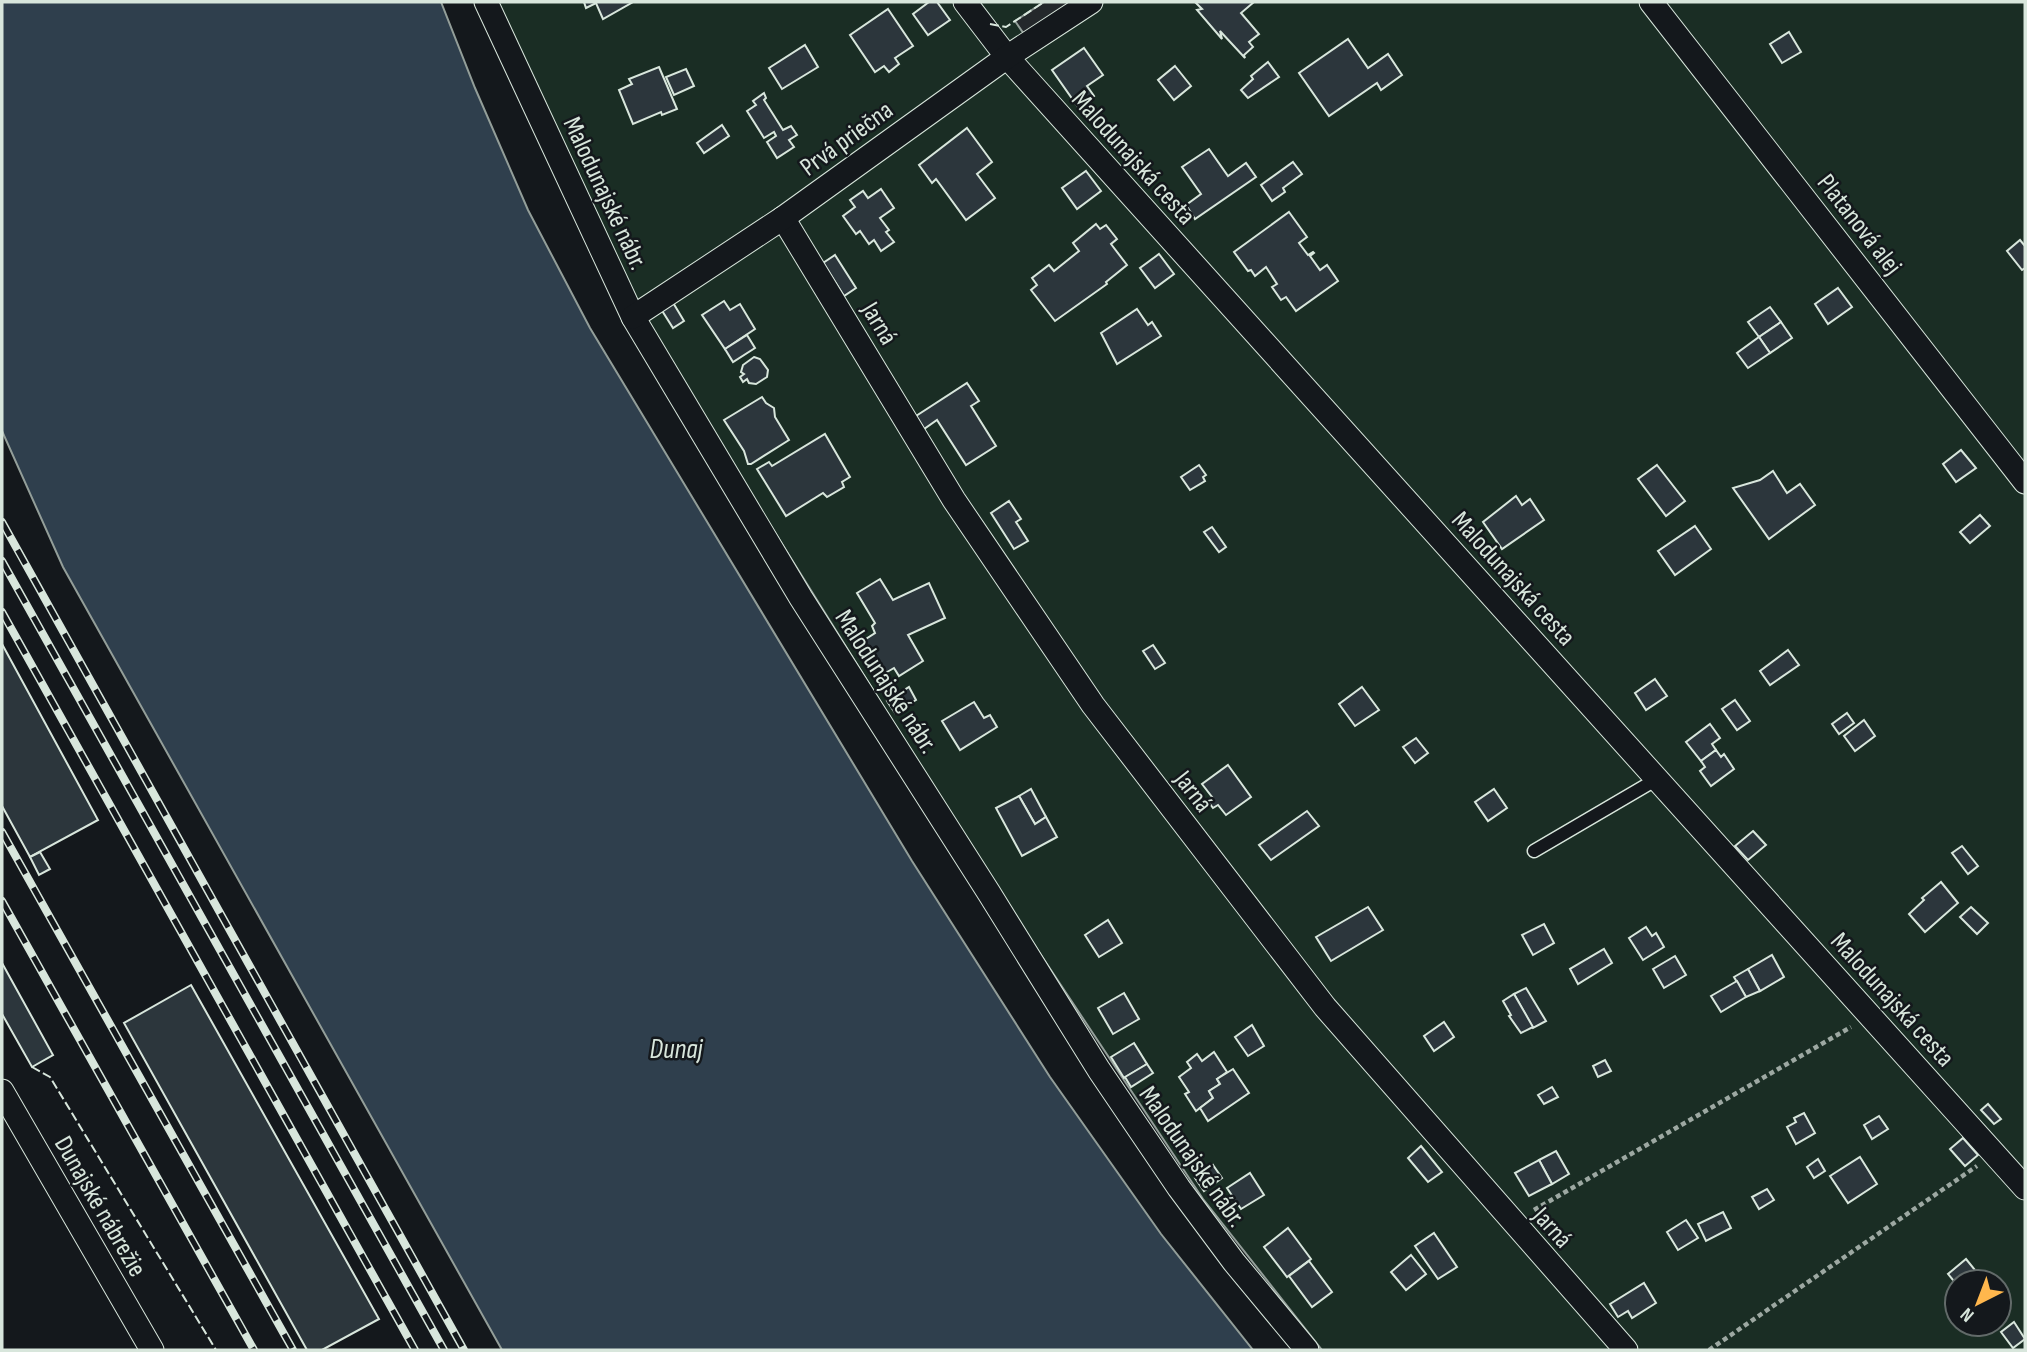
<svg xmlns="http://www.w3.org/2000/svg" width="2027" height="1352" viewBox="0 0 2027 1352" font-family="'Sofia Sans Condensed',sans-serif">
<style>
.green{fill:#1a2d24;stroke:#939e99;stroke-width:2;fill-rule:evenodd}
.parking{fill:#24282b;stroke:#939e99;stroke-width:2}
.water{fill:#2f3f4d;stroke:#939e99;stroke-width:2}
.building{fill:#2c363c;stroke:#d8e6dc;stroke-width:2}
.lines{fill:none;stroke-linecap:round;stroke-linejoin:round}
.service-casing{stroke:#d8e6dc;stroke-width:15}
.minor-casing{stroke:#d8e6dc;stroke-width:25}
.path{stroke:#9da8a2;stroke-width:4.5;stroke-dasharray:5 3.5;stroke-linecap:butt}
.service{stroke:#14181c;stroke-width:12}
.minor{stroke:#14181c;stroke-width:23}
.rail-casing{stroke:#d8e6dc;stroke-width:8}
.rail{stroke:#14181c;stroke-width:5;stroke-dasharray:16;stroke-linecap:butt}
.fence{stroke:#d8e6dc;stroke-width:2;stroke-dasharray:9 3.5;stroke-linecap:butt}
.labels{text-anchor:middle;stroke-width:5;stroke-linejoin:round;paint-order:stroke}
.street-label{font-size:26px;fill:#d8e6dc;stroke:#14181c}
.water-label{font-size:28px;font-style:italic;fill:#d8e6dc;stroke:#14181c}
</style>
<rect width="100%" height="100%" fill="#14181c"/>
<!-- green -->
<path class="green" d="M498,2H2025V1350H1322L1203,1199L999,892L696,406L640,311ZM1957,1282H1999V1324H1957Z"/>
<!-- parking -->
<path class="parking" d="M1044,2H1072L1024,34L1015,21Z"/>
<!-- water -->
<path class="water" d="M2,2H441L475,88L528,210L590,328L912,861L1050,1077L1161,1234L1253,1350H502L63,567L2,431Z"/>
<!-- building -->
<g class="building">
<path d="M584,2H633L603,19L596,3L586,8Z"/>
<path d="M929,2H937L950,20L928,35L913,14Z"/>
<path d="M1195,2H1254L1241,13L1259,34L1249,42L1253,47L1244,55L1245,58L1220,31L1222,39L1197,10L1202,9Z"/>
<path d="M888,9L913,46L895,58L899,64L889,72L884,66L875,72L850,35Z"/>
<path d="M1789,32L1801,52L1782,63L1770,44Z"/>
<path d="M1348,39L1368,68L1388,54L1402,75L1381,90L1377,83L1329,116L1299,73Z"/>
<path d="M805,45L818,67L782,89L769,68Z"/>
<path d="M1084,48L1103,75L1087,86L1094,96L1078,107L1052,70Z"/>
<path d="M1268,62L1279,77L1248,98L1241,90L1253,79L1251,76Z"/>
<path d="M1175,66L1191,86L1174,100L1158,80Z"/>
<path d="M659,67L677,109L662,115L661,112L633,124L619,90L632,84L629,79Z"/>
<path d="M686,69L694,86L674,95L666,77Z"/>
<path d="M764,93L766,98L764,100L783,130L791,126L797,135L789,140L794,147L777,158L767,142L776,136L774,132L764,138L747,111L756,105L753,101Z"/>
<path d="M722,125L729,136L704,153L697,143Z"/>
<path d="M967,128L992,162L977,174L995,198L966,220L936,179L932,183L919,165Z"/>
<path d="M1209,149L1228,176L1246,163L1256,177L1195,219L1186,205L1201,194L1182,167Z"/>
<path d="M1293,162L1302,174L1283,188L1285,192L1272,201L1261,185Z"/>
<path d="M1086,171L1101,191L1077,209L1062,188Z"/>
<path d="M881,189L894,208L880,218L889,230L886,232L894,242L881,251L874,240L869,244L860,231L856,234L843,216L855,207L850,200L863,191L868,198Z"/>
<path d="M1289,212L1307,237L1299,243L1308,255L1313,252L1314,253L1310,256L1320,270L1327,265L1338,281L1296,311L1286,297L1281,300L1272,287L1277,284L1266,267L1255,276L1251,270L1248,271L1234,252Z"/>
<path d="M1096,224L1100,229L1106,225L1117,239L1111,244L1127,265L1106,282L1107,284L1055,321L1031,290L1037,285L1032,278L1049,265L1054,271L1079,251L1073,243Z"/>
<path d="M2020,240L2025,246V268L2022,270L2007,251Z"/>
<path d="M1159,254L1174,274L1155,288L1140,268Z"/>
<path d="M835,255L856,288L844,296L823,263Z"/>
<path d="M1838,288L1852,307L1828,324L1815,304Z"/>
<path d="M672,301L684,321L673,328L661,309Z"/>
<path d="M724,301L730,310L740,304L755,329L725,349L702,315Z"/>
<path d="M1770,307L1781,322L1759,337L1748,322Z"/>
<path d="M1137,309L1148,325L1152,322L1161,336L1117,364L1101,333Z"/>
<path d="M1781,322L1792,338L1770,353L1759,337Z"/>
<path d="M747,335L755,348L733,362L725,349Z"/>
<path d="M1759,337L1770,353L1748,368L1737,353Z"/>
<path d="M754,357L760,359L768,370L767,377L756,384L749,383L747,379L743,382L740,377L744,374L741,372L743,365Z"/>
<path d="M967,383L979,401L971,406L996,446L966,465L937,420L924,429L916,416Z"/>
<path d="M762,397L766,403L774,408L775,417L789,440L751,464H748L744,451L724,420Z"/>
<path d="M825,434L850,477L842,482L844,487L827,497L823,493L786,516L757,469L769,462L772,466Z"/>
<path d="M1961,450L1976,468L1956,482L1943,464Z"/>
<path d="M1199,465L1206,475L1203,477L1205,481L1190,490L1181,477Z"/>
<path d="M1657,465L1685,501L1666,516L1638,479Z"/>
<path d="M1773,471L1787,493L1800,484L1815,505L1769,539L1733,488L1760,480Z"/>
<path d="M1516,496L1522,505L1530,499L1544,520L1502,549L1483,522Z"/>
<path d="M1009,501L1021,519L1016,522L1028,541L1014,549L991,513Z"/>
<path d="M1980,515L1990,526L1970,543L1960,532Z"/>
<path d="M1695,526L1711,549L1675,575L1658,551Z"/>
<path d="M1212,527L1226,547L1219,552L1204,532Z"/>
<path d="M880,579L893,600L929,583L945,618L908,635L923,661L899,676L894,668L875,679L858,651L861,650L858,644L875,633L872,626L875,623L857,593Z"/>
<path d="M2,644L98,820L30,857L2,806Z"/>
<path d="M1153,645L1165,663L1155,669L1143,651Z"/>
<path d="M1788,650L1799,665L1770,685L1760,671Z"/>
<path d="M1655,679L1667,696L1646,710L1635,693Z"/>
<path d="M909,687L916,700L895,713L887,701Z"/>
<path d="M1362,687L1379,710L1355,726L1339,704Z"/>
<path d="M1735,700L1750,721L1737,730L1722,709Z"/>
<path d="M974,702L984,718L990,715L997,727L960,750L942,721Z"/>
<path d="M1847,713L1854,723L1839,734L1832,724Z"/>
<path d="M1864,720L1875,736L1855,751L1844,736Z"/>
<path d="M1710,724L1720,738L1712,744L1716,750L1701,761L1686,742Z"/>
<path d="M1416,738L1428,753L1415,763L1403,747Z"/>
<path d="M1716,750L1721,757L1724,754L1734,769L1711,786L1700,771L1705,767L1701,761Z"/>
<path d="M1228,765L1251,797L1226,815L1218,805L1213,808L1207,800L1212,797L1202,784Z"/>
<path d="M1031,789L1046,817L1035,824L1019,796Z"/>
<path d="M1494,789L1507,808L1488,821L1475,802Z"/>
<path d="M1019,796L1035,824L1046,817L1057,837L1022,856L996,808Z"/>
<path d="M1307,811L1319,826L1271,860L1259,845Z"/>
<path d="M1753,831L1766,845L1748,860L1735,846Z"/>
<path d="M1962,846L1978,866L1968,874L1952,853Z"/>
<path d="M40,852L50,869L39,875L30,857Z"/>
<path d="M1941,882L1958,903L1925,932L1909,914L1924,900L1922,898Z"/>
<path d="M1368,907L1383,930L1331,961L1316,937Z"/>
<path d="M1971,907L1988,923L1977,934L1960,917Z"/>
<path d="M1108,920L1122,943L1099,957L1085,935Z"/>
<path d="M1544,924L1554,943L1533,955L1522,935Z"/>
<path d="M1646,927L1652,936L1656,933L1664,947L1643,960L1629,938Z"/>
<path d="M1604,949L1612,963L1578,984L1570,969Z"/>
<path d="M1772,955L1784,977L1760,991L1748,969Z"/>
<path d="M1675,956L1686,975L1664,988L1653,969Z"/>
<path d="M2,963L53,1055L32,1067L2,1014Z"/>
<path d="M1748,969L1760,991L1746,997L1734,977Z"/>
<path d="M1737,981L1746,997L1721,1012L1711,996Z"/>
<path d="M191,985L379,1319L322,1350H307L124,1023Z"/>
<path d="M1526,988L1546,1021L1533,1028L1514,994Z"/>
<path d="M1124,993L1139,1019L1113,1034L1098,1008Z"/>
<path d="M1514,994L1533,1027L1521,1033L1509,1016L1511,1015L1503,1001Z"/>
<path d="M1444,1022L1454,1037L1434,1051L1424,1036Z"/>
<path d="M1252,1025L1264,1046L1248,1056L1235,1037Z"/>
<path d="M1134,1043L1147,1064L1124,1078L1111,1057Z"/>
<path d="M1214,1052L1227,1072L1217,1079L1220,1084L1209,1091L1213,1098L1196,1111L1185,1094L1189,1092L1179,1077L1191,1068L1187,1062L1197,1054L1202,1061Z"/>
<path d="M1605,1060L1611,1071L1598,1077L1593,1066Z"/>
<path d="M1147,1064L1153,1073L1131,1087L1125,1077Z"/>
<path d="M1233,1069L1249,1093L1208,1121L1200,1108L1213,1098L1209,1091L1220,1084L1217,1079Z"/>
<path d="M1552,1087L1558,1097L1544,1104L1538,1095Z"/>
<path d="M1988,1104L2001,1119L1994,1124L1981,1110Z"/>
<path d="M1804,1113L1815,1133L1796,1144L1787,1127L1796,1122L1794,1118Z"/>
<path d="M1879,1116L1888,1129L1872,1139L1864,1125Z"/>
<path d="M1963,1138L1978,1155L1965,1166L1950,1149Z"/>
<path d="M1421,1146L1442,1172L1428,1182L1408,1158Z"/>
<path d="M1556,1151L1569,1174L1552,1184L1539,1160Z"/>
<path d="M1860,1157L1877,1184L1848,1203L1830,1176Z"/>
<path d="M1818,1159L1825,1171L1814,1178L1807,1167Z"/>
<path d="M1539,1160L1552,1184L1529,1196L1515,1173Z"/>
<path d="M1213,1165L1222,1178L1204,1191L1195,1178Z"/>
<path d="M1250,1173L1264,1195L1241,1209L1227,1188Z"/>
<path d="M1767,1189L1774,1200L1759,1209L1752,1197Z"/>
<path d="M1723,1212L1731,1228L1706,1241L1698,1224Z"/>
<path d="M1686,1220L1698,1238L1678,1250L1667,1232Z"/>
<path d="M1288,1228L1311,1259L1287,1277L1264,1247Z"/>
<path d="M1434,1233L1457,1267L1438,1279L1415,1246Z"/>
<path d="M1411,1255L1426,1274L1406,1290L1391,1272Z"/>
<path d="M1966,1259L1979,1275L1970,1282H1957V1285L1948,1274Z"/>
<path d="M1309,1261L1332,1292L1312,1307L1289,1276Z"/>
<path d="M1644,1283L1656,1303L1632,1318L1628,1311L1618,1317L1610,1304Z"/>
<path d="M2014,1322L2025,1339L2013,1348L2001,1332Z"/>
</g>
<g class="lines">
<!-- service casing -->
<g class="service-casing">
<path id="service" d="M1534,851L1657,779"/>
</g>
<!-- minor casing -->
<g class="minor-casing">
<g id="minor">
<path d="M486,2L633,317L801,598L989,893L1099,1070L1179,1188L1234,1262L1307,1350"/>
<path d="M965,2L1007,57L2025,1188"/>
<path d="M1651,2L2025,482"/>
<path d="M783,218L954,500L1093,705L1325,1007L1626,1350"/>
<path d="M633,317L783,218L1007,57L1091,2"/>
<path d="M2,1091L152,1350"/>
</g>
</g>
<!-- path -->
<g class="path">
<path d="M1534,1210L1851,1027"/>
<path d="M1709,1350L1977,1166"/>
</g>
<!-- service -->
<use href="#service" class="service"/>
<!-- minor -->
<use href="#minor" class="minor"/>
<!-- rail casing -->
<g class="rail-casing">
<g id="rail">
<path d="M2,522L464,1350"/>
<path d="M2,561L444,1350"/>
<path d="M2,612L415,1350"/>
<path d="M2,832L293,1350"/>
<path d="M2,901L254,1350"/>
</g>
</g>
<!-- rail -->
<use href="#rail" class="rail"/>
<!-- fence -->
<g class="fence">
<path d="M990,24L1006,27L1044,2"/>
<path d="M32,1067L50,1077L216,1350"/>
</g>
</g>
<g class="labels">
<!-- street labels -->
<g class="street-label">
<text transform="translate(846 138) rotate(-36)" y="9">Prvá priečna</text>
<text transform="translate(1134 157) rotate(48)" y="9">Malodunajská cesta</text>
<text transform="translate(606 193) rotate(65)" y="9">Malodunajské nábr.</text>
<text transform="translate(1860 224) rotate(52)" y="9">Platanová alej</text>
<text transform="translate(880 323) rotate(59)" y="9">Jarná</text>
<text transform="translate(1514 578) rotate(48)" y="9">Malodunajská cesta</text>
<text transform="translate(887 681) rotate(57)" y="9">Malodunajské nábr.</text>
<text transform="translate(1194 791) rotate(52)" y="9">Jarná</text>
<text transform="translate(1893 999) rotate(48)" y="9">Malodunajská cesta</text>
<text transform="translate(1193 1156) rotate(55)" y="9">Malodunajské nábr.</text>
<text transform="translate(101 1206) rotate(60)" y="9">Dunajské nábrežie</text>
<text transform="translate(1553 1227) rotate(48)" y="9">Jarná</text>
</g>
<!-- water labels -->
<g class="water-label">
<text x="676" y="1058">Dunaj</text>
</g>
</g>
<!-- border -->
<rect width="2027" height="1352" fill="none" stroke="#d8e6dc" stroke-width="7"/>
<!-- north arrow -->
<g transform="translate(1978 1303) rotate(222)"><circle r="33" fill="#14181c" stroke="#626a69" stroke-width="2"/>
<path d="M0-5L12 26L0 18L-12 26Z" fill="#ffb74d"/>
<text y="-10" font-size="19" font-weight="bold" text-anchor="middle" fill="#d8e6dc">N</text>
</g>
</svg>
